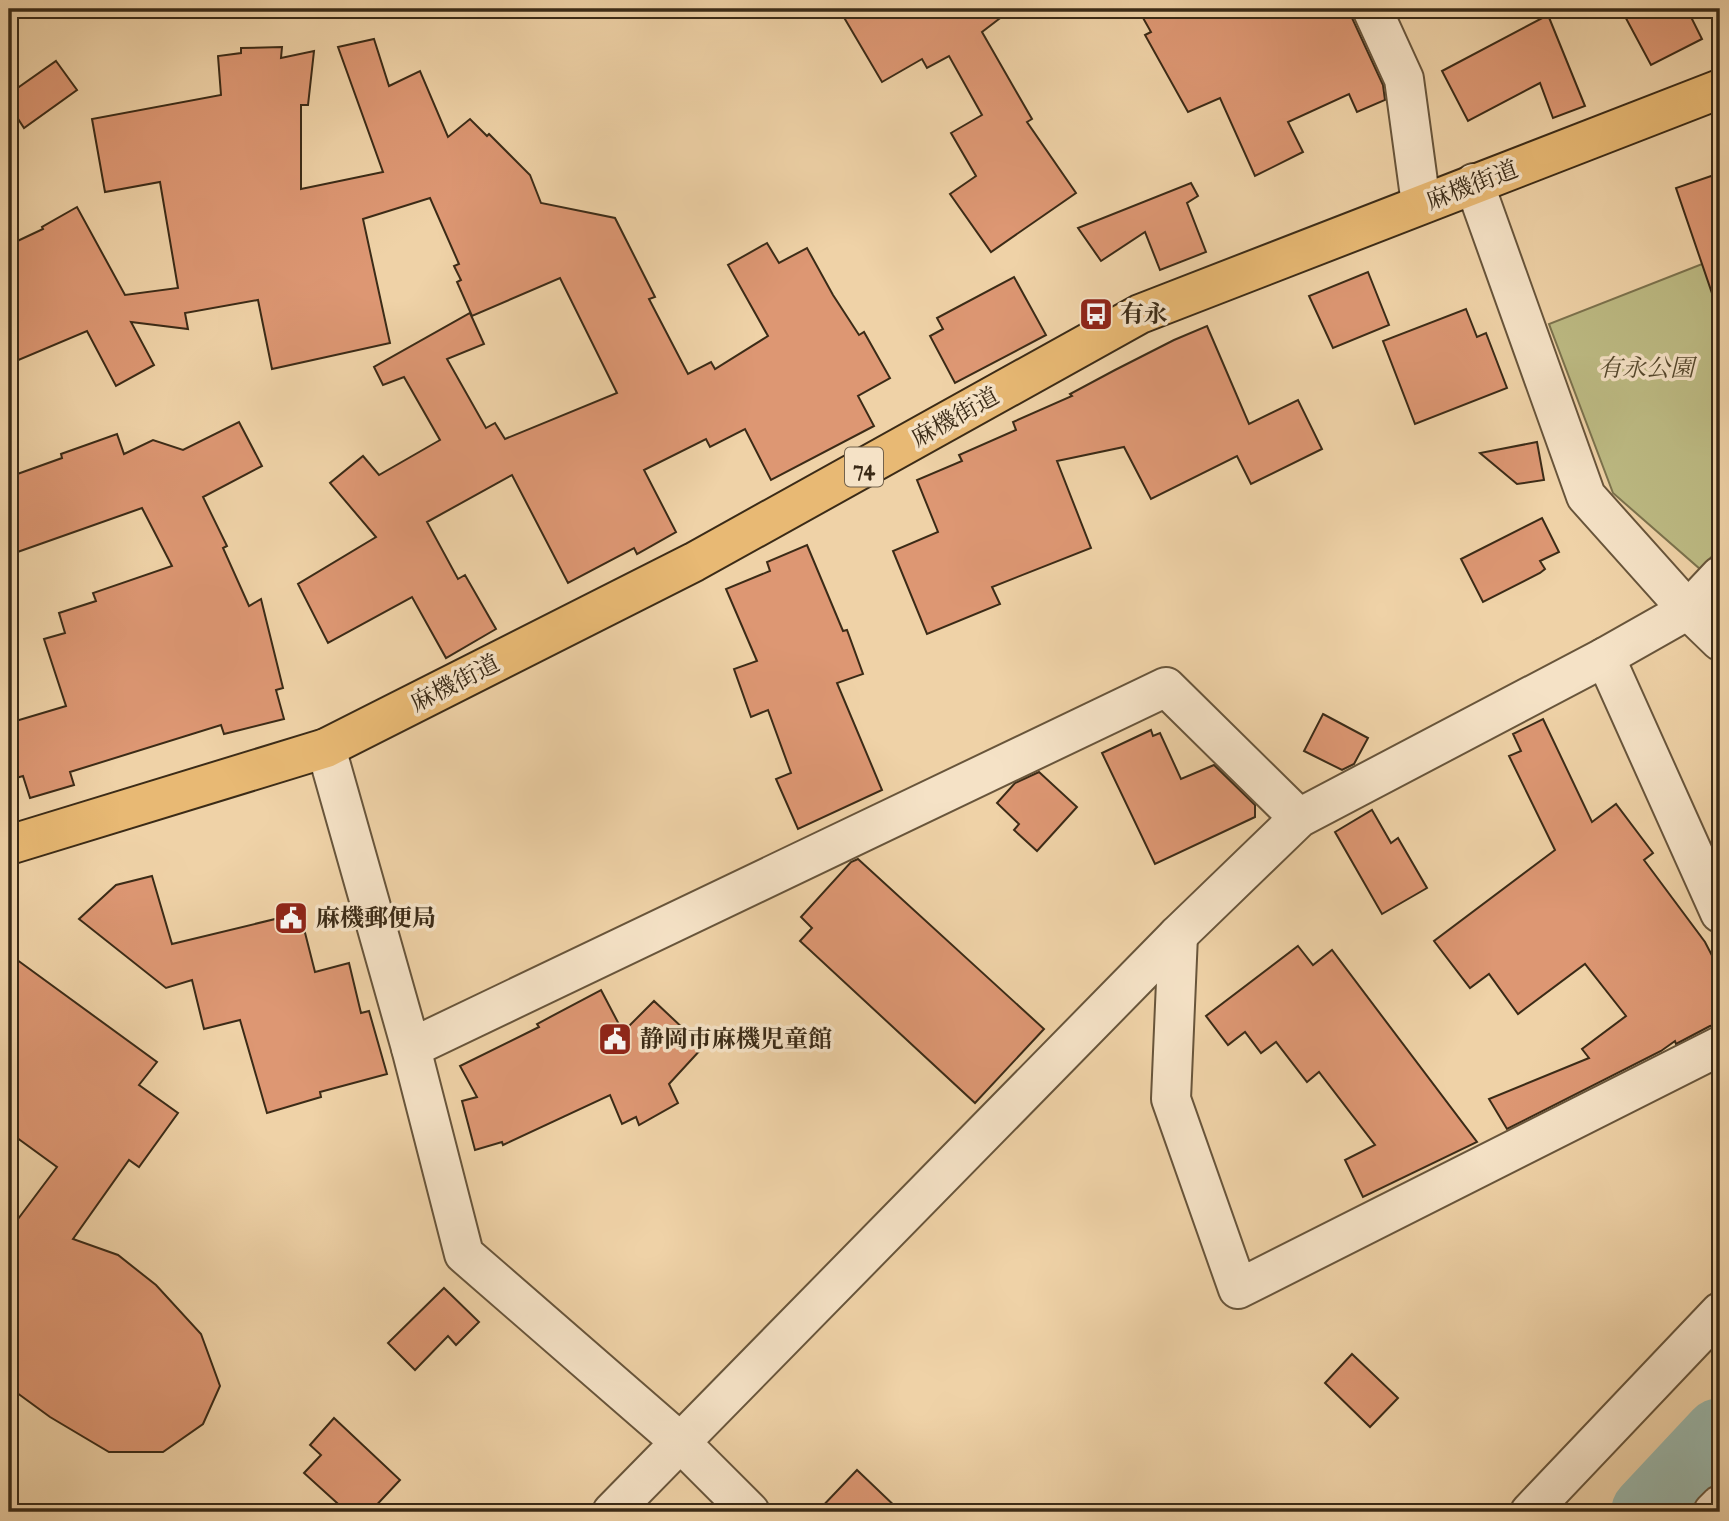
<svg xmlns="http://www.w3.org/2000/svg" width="1729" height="1521" viewBox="0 0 1729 1521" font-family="'IM FELL English','Noto Serif JP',serif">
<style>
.green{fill:#bdbb84;stroke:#7c734e;stroke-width:2}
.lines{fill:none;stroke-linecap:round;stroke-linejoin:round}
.river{stroke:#9ab7ab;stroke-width:74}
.building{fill:#dd9773;stroke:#3b2b17;stroke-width:2}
.minor-casing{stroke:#68553b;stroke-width:42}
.primary-casing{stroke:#3b2b17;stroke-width:42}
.minor{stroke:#f5e2c6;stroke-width:38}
.primary{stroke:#e8b974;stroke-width:38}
.labels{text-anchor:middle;stroke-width:7;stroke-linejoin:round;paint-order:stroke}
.shield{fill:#f5e2c6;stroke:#73624c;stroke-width:2}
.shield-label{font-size:23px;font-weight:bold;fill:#3b2b17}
.street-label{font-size:24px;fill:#3b2b17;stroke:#f5e2c6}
.poi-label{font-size:24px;font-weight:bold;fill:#3b2b17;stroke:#f5e2c6;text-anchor:start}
.park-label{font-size:24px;font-style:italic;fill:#55482d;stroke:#f5e2c6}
</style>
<rect width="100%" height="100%" fill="#efd2a7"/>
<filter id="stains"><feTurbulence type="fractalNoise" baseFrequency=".00286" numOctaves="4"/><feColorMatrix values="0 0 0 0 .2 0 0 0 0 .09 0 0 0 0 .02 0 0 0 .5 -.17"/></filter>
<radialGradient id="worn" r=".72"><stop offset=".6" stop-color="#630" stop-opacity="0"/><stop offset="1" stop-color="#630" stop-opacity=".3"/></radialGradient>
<!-- green -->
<path class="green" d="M1720,257V548L1700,569L1613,493L1549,324Z"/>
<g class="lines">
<!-- river -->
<path class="river" d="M1648,1512L1720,1435"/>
</g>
<!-- building -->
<g class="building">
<path d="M839,9H1012L982,32L1032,119L1027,122L1076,193L991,252L950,194L976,176L951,133L982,115L949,56L927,68L922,59L882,82Z"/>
<path d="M1138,9H1350L1352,18L1383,85L1385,100L1357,112L1349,94L1288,122L1303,152L1255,176L1220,98L1188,112L1145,35L1151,32Z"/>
<path d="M1621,9H1687L1702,39L1651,65Z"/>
<path d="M1548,15L1585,106L1553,118L1540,83L1468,121L1442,71Z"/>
<path d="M374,39L389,86L420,71L448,137L470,119L487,136L489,134L530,175L541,203L615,218L655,297L649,299L688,374L711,362L715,369L768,336L728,265L767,243L779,263L807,248L833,295L859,335L864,332L890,378L858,396L874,426L771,480L745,429L710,447L706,439L644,470L676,532L637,554L634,548L568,583L512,475L427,522L458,579L465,575L496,629L446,658L412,597L328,643L298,584L376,537L330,483L363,456L379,475L440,440L404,377L383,385L374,367L470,313L484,344L447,359L486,428L495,423L505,439L617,393L560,278L472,316L457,282L461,280L454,266L459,264L430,198L363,219L390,343L272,369L258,300L185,313L188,329L131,322L154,365L116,386L87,331L9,364V245L43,229L42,227L77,207L125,295L178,288L160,182L105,192L92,119L221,95L218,56L241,53V48L282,47L281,58L314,51L308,105H301V189L383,172L338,47Z"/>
<path d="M56,61L77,90L24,128L9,105V94Z"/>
<path d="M1720,173V301L1715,302L1676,188Z"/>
<path d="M1191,183L1198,196L1187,203L1206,252L1160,270L1145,232L1101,261L1078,228Z"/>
<path d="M1368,272L1389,325L1333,348L1309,296Z"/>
<path d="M1014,277L1046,335L955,383L930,336L943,329L937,318Z"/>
<path d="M1466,309L1477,337L1486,333L1507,388L1415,424L1383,341Z"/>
<path d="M1207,326L1249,424L1298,400L1322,449L1251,484L1237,456L1151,499L1124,447L1057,461L1091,548L992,587L1000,604L927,634L893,551L938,532L917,480L962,461L959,455L1016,430L1013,422L1072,396L1070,394L1115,370L1174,340Z"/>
<path d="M239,422L262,466L203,497L227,546L223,548L249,606L261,599L283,688L276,690L284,719L224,734L221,725L70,772L74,785L30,798L23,776L9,780V723L66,706L44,639L65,633L59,613L96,601L93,593L172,566L142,508L9,555V477L62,458L61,454L117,434L124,454L153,440L183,450Z"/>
<path d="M1537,442L1544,480L1517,484L1480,453Z"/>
<path d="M1542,518L1559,552L1540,561L1545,569L1540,573L1483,602L1461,559Z"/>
<path d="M807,545L843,631L847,630L863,674L837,683L882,790L798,829L776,779L791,773L768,710L751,717L734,669L757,661L726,589L770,571L767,562Z"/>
<path d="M1323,714L1368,738L1354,764L1342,770L1304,751Z"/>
<path d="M1543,719L1592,822L1616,804L1653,853L1644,860L1705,942L1720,971V1024L1710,1026L1676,1044L1675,1041L1661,1051L1507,1129L1489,1099L1589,1058L1582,1049L1626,1016L1585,964L1518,1014L1489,974L1470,988L1434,941L1555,850L1509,756L1521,751L1513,734Z"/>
<path d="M1151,730L1153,736L1160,733L1181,779L1214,765L1255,805V817L1155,864L1102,753Z"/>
<path d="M1039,772L1077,807L1037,851L1014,830L1019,824L997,803L1015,783Z"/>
<path d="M1372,810L1391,843L1398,838L1427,888L1382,914L1335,832Z"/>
<path d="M858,859L1044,1029L975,1103L800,941L812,928L801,917L851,862Z"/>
<path d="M152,876L172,944L300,913L315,972L349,963L361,1013L369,1011L387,1074L320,1092L321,1097L267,1113L240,1020L204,1029L192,980L166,988L79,919L116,885Z"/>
<path d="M1298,946L1313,965L1332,950L1477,1142L1363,1197L1345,1160L1375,1145L1319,1072L1307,1082L1276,1042L1261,1053L1245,1032L1228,1045L1206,1016Z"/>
<path d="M9,954L157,1062L139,1085L178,1113L139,1167L129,1160L73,1239L118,1255L156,1285L201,1334L220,1386L203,1424L163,1452H109L50,1417L9,1387V1231L57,1167L9,1132Z"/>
<path d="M601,990L623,1032L654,1001L703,1047L669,1084L678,1103L639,1125L636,1117L622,1124L610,1095L503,1145L502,1142L475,1150L462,1101L477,1097L460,1066L539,1027L537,1024Z"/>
<path d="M444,1288L479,1322L456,1345L448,1336L415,1370L388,1343Z"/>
<path d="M1352,1354L1398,1398L1370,1427L1325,1383Z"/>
<path d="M334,1418L400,1480L370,1512H347L304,1473L321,1455L310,1445Z"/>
<path d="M857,1470L901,1512H817Z"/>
</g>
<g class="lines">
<!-- minor casing -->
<g class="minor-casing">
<g id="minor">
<path d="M1372,9L1404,79L1421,204"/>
<path d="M1474,183L1586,496L1688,610L1720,641"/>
<path d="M1605,657L1720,913"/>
<path d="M326,748L411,1048L464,1254L679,1441L750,1512"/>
<path d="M1178,935L1171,1099L1238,1289L1720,1046"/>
<path d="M411,1048L1166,687L1299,818"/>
<path d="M612,1512L1178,935L1299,818L1605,657L1688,610L1720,576"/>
<path d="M1530,1512L1720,1312"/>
<path d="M1713,1512L1720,1505"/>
</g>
</g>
<!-- primary casing -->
<g class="primary-casing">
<path id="primary" d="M9,845L326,748L694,562L1140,314L1720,89"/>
</g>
<!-- minor -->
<use href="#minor" class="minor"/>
<!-- primary -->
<use href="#primary" class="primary"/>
</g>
<!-- icons -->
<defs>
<g id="bus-square" transform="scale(1.75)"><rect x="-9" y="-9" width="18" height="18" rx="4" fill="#8f2418" stroke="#f5e2c6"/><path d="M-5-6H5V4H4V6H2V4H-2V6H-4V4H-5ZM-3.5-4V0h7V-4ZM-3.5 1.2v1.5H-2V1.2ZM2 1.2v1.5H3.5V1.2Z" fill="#fff"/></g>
<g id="civic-square" transform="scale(1.75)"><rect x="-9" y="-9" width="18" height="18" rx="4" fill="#8f2418" stroke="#f5e2c6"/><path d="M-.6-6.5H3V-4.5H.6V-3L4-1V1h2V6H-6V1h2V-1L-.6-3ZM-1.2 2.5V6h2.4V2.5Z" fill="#fff"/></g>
</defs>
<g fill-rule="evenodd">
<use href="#bus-square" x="1096" y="314"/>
<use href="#civic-square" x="291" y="918"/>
<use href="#civic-square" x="615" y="1039"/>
</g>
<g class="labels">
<!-- shield labels -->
<rect class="shield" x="845" y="447.5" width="38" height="39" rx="5"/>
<g class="shield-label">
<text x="864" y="475">74</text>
</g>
<!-- street labels -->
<g class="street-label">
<text transform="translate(1472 185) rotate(-21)" y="8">麻機街道</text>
<text transform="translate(955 417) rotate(-29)" y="8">麻機街道</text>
<text transform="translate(455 683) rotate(-27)" y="8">麻機街道</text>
</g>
<!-- poi labels -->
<g class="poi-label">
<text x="1120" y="322">有永</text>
<text x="316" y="926">麻機郵便局</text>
<text x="640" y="1047">静岡市麻機児童館</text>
</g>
<!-- park labels -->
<g class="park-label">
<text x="1646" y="376">有永公園</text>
</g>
</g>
<!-- margin -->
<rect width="1729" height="1521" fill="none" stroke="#efd2a7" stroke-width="35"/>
<rect x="10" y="10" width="1708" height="1500" fill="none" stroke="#3b2b17" stroke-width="3.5"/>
<rect x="18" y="18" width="1694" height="1486" fill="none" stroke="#3b2b17" stroke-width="2"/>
<rect width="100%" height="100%" filter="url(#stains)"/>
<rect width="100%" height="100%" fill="url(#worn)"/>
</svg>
